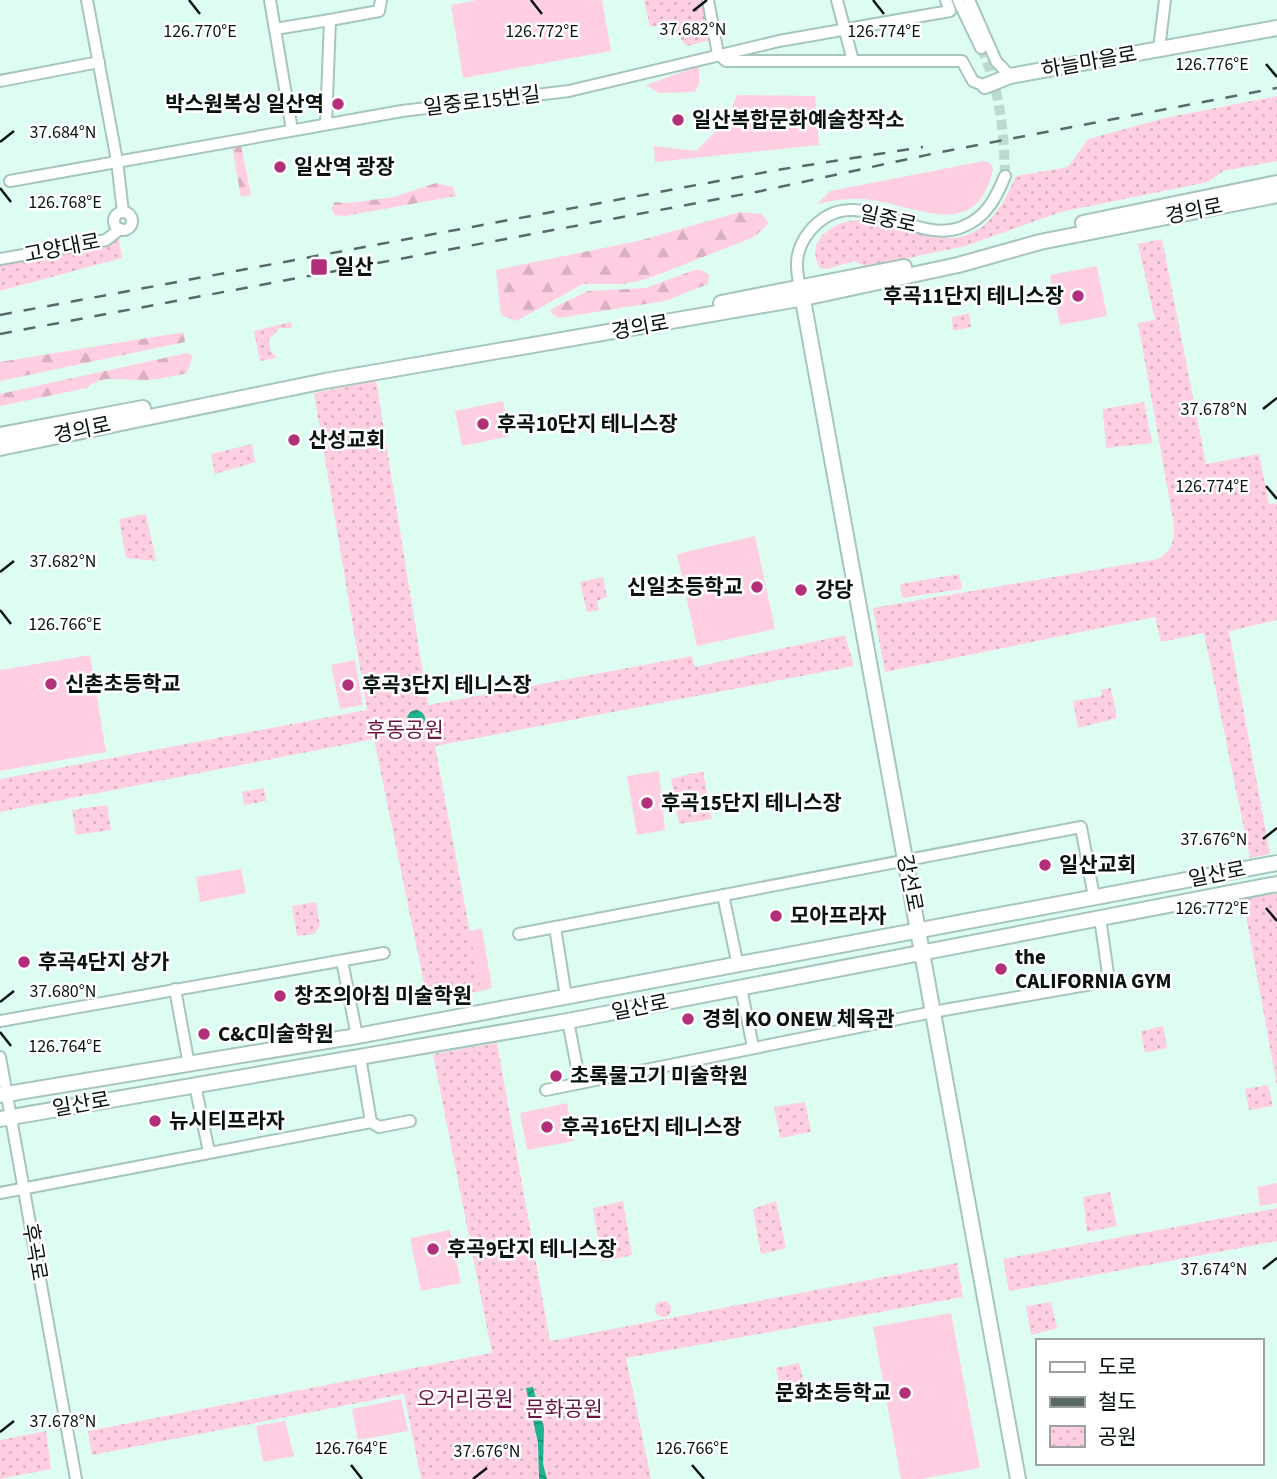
<svg xmlns="http://www.w3.org/2000/svg" width="1277" height="1479" viewBox="0 0 1277 1479" font-family="'Source Sans 3','Noto Sans KR',sans-serif">
<style>
.green{fill:#ffcee3}
.forest{fill:url(#forest-firs)}
.park{fill:url(#park-dots)}
.water{fill:url(#water-waves)}
.lines{fill:none;stroke-linecap:round;stroke-linejoin:round}
.minor-tunnel{stroke:#bcdace;stroke-width:10;stroke-dasharray:10 5;stroke-linecap:butt}
.minor-casing{stroke:#a6c6ba;stroke-width:14}
.major-casing{stroke:#a6c6ba;stroke-width:18}
.minor{stroke:#fff;stroke-width:10}
.major{stroke:#fff;stroke-width:14}
.rail{stroke:#576a63;stroke-width:2.5;stroke-dasharray:12 12;stroke-linecap:butt}
.ticks{fill:none;stroke:#091410;stroke-width:2.5}
.poi-dot{fill:#b23079;stroke:#fff;stroke-width:2.5}
.labels{text-anchor:middle;stroke-width:5;stroke-linejoin:round;paint-order:stroke}
.street-label{font-size:21px;fill:#091410;stroke:#fff}
.poi-label{font-size:21px;font-weight:bold;fill:#091410;stroke:#fff;text-anchor:start}
.park-label{font-size:21px;fill:#6b1546;stroke:#fff}
.ticks-label{font-size:18px;text-anchor:middle;fill:#091410;stroke:#fff;stroke-width:5;stroke-linejoin:round;paint-order:stroke}
</style>
<defs>
<pattern id="forest-firs" width="22" height="20" patternUnits="userSpaceOnUse" patternTransform="scale(1.75)"><rect width="22" height="20" fill="#ffcee3"/><path d="M5 1l3.5 6h-7zM16 11l3.5 6h-7z" fill="#d9b0c2"/></pattern>
<pattern id="park-dots" width="8" height="8" patternUnits="userSpaceOnUse" patternTransform="scale(1.75)"><rect width="8" height="8" fill="#ffcee3"/><path d="M2 2h.1M6 6h.1" fill="none" stroke="#d9b0c2" stroke-width="1.8" stroke-linecap="round"/></pattern>
<pattern id="water-waves" width="16" height="10" patternUnits="userSpaceOnUse" patternTransform="scale(1.75)"><rect width="16" height="10" fill="#1fb48f"/><path d="M0 5q4-4 8 0t8 0" fill="none" stroke="#199173"/></pattern>
</defs>
<rect width="100%" height="100%" fill="#dcfdf0"/>
<!-- green -->
<g class="green">
<path d="M477,0H602L611,51L463,78L451,5Z"/>
<path d="M699,66V84L695,92L659,93L646,85Z"/>
<path d="M737,95L815,96L819,145L655,162L654,146L696,151L727,120Z"/>
<path d="M984,161L990,163L993,169C977,242 920,207 871,200C853,197 836,200 817,204L830,191Z"/>
<path d="M1097,266L1107,316L1060,325L1050,275Z"/>
<path d="M503,401L510,436L462,446L455,411Z"/>
<path d="M755,536L775,629L697,646L677,554Z"/>
<path d="M90,655L106,752L0,771V670Z"/>
<path d="M355,660L363,705L340,709L331,665Z"/>
<path d="M659,771L665,830L637,835L627,776Z"/>
<path d="M241,869L246,893L200,902L196,877Z"/>
<path d="M482,929L492,988L481,991L468,931Z"/>
<path d="M567,1103L574,1141L527,1150L520,1113Z"/>
<path d="M1277,1183V1203L1260,1206L1257,1187Z"/>
<path d="M450,1230L461,1283L421,1291L410,1238Z"/>
<path d="M951,1313L980,1468L921,1479H901L873,1327Z"/>
<path d="M401,1399L408,1431L358,1440L352,1409Z"/>
<path d="M285,1421L294,1456L263,1462L256,1426Z"/>
</g>
<!-- forest -->
<g class="forest">
<path d="M241,145L251,195L241,197L232,147Z"/>
<path d="M436,183L453,187L456,196L345,216L335,215L331,209L335,202L350,203L394,197Z"/>
<path d="M740,212L762,214L769,223L754,237L647,279L624,284H583L516,321L501,315L496,270L642,240Z"/>
<path d="M697,269L709,274L708,284L665,301L558,318L551,313V309L588,291L646,288Z"/>
<path d="M184,332L185,342L0,381V362Z"/>
<path d="M187,353L193,356L187,373C174,376 160,379 147,380C128,382 101,373 87,388L0,406V394Z"/>
</g>
<!-- park -->
<g class="park">
<path d="M644,0H701L710,40L687,46L676,33L673,22L650,27Z"/>
<path d="M1277,96V161L1223,171L1208,182L1061,212L965,246L932,253L867,267L854,261L827,269L820,268C813,256 813,244 824,234C867,196 916,249 964,236C992,228 1005,200 1016,176L1068,167L1088,139L1165,118Z"/>
<path d="M119,238L122,258L0,291V263Z"/>
<path d="M1162,239L1206,464L1259,454L1269,504L1277,503V620L1229,631L1270,854L1250,858L1204,633L1161,642L1155,617L885,672L873,608L1158,559C1172,551 1174,541 1174,525L1138,323L1155,320L1138,244Z"/>
<path d="M969,313L971,327L953,331L952,317Z"/>
<path d="M291,322L292,328H280L269,339L270,350L277,358L260,361L254,331Z"/>
<path d="M376,380L428,705L692,656L695,667L845,635L854,666L435,746L481,991L428,1003L374,739L0,812V779L367,710L314,393Z"/>
<path d="M1144,402L1152,443L1106,448L1103,409Z"/>
<path d="M252,444L255,462L215,474L211,454Z"/>
<path d="M146,514L156,561L126,558L119,519Z"/>
<path d="M959,574L962,589L902,598L900,584Z"/>
<path d="M603,577L607,597L597,601L599,610L587,612L580,582Z"/>
<path d="M1111,688L1117,718L1078,728L1073,701L1102,696L1101,690Z"/>
<path d="M703,771L712,819L679,824L671,779Z"/>
<path d="M264,788L266,801L244,805L242,792Z"/>
<path d="M107,805L111,830L76,835L72,810Z"/>
<path d="M1277,893V1086L1243,899Z"/>
<path d="M316,902L320,926L314,934L297,936L292,906Z"/>
<path d="M1163,1026L1167,1048L1145,1053L1141,1031Z"/>
<path d="M497,1043L550,1341L957,1263L963,1297L626,1358L651,1479H421L404,1394L92,1455L88,1431L492,1353L433,1054Z"/>
<path d="M1268,1085L1273,1106L1249,1110L1245,1089Z"/>
<path d="M805,1102L811,1132L780,1138L774,1107Z"/>
<path d="M1110,1192L1117,1226L1087,1232L1083,1197Z"/>
<path d="M623,1201L632,1255L602,1262L593,1208Z"/>
<path d="M776,1201L786,1248L761,1254L753,1209Z"/>
<path d="M1277,1208V1241L1009,1291L1003,1259Z"/>
<circle cx="663" cy="1309" r="8"/>
<path d="M1051,1302L1057,1328L1031,1335L1026,1306Z"/>
<path d="M799,1363L804,1382L780,1388L776,1368Z"/>
<path d="M46,1431L51,1469L0,1479V1440Z"/>
</g>
<!-- water -->
<g class="water">
<circle cx="416" cy="719" r="9"/>
<path d="M533,1387L544,1428L543,1464L547,1479H539L538,1443L526,1388Z"/>
</g>
<g class="lines">
<!-- minor-tunnel -->
<path class="minor-tunnel" d="M981,48C1000,88 1004,132 1005,176"/>
<!-- minor casing -->
<g class="minor-casing">
<g id="minor">
<path d="M87,0L117,161L123,212"/>
<path d="M270,0L292,130"/>
<path d="M708,0L718,54"/>
<path d="M837,0L853,61"/>
<path d="M958,0L981,48"/>
<path d="M969,0L996,61L1010,76"/>
<path d="M330,20L379,11L381,0"/>
<path d="M275,29L330,20L326,124"/>
<path d="M1159,49L1165,0"/>
<path d="M718,54L726,61H962L973,81L985,86"/>
<path d="M0,81L99,62"/>
<path d="M10,181L402,111L569,91L779,41L950,11L946,0"/>
<circle cx="123" cy="221" r="9"/>
<path d="M0,259L106,240L120,229"/>
<path d="M800,287C795,266 795,250 809,232C854,176 912,247 962,227C986,218 996,198 1005,176"/>
<path d="M723,895L738,966"/>
<path d="M555,927L566,997"/>
<path d="M519,934L1081,827L1094,897"/>
<path d="M342,961L357,1036"/>
<path d="M741,988L753,1047"/>
<path d="M175,989L189,1065"/>
<path d="M0,1021L384,953"/>
<path d="M568,1021L580,1083"/>
<path d="M0,1057L76,1479"/>
<path d="M360,1057L371,1122"/>
<path d="M195,1085L209,1152"/>
<path d="M546,1090L933,1012L1109,981L1100,918"/>
<path d="M0,1193L371,1122L379,1127L410,1121"/>
</g>
</g>
<!-- major casing -->
<g class="major-casing">
<g id="major">
<path d="M985,86L1010,76L1277,28"/>
<path d="M1083,223L1277,183"/>
<path d="M801,289L1018,1479"/>
<path d="M721,303L904,267"/>
<path d="M0,435L143,408"/>
<path d="M0,448L325,381L804,298L958,265L1040,242L1277,195"/>
<path d="M0,1095L357,1036L1277,863"/>
<path d="M0,1119L568,1021L1277,884"/>
</g>
</g>
<!-- minor -->
<use href="#minor" class="minor"/>
<!-- major -->
<use href="#major" class="major"/>
<!-- rail -->
<g class="rail">
<path d="M0,315L777,170L923,147"/>
<path d="M0,334L761,191L936,153L1277,88"/>
</g>
</g>
<!-- ticks -->
<path class="ticks" d="M189,0L200,14M531,0L542,14M873,0L884,14M693,11L707,0M1266,64L1277,77M0,142L14,131M0,188L11,202M1263,409L1277,398M1266,486L1277,499M0,572L14,561M0,610L11,624M1263,839L1277,828M1266,908L1277,921M0,1002L14,991M0,1032L11,1046M1263,1269L1277,1258M0,1432L14,1421M351,1465L362,1479M692,1465L704,1479M473,1479L487,1468"/>
<!-- markers -->
<g class="poi-dot">
<circle cx="338" cy="104" r="7"/>
<circle cx="678" cy="120" r="7"/>
<circle cx="280" cy="167" r="7"/>
<rect x="310" y="258" width="18" height="18" rx="3.5"/>
<circle cx="1078" cy="296" r="7"/>
<circle cx="483" cy="424" r="7"/>
<circle cx="294" cy="440" r="7"/>
<circle cx="757" cy="587" r="7"/>
<circle cx="801" cy="590" r="7"/>
<circle cx="51" cy="684" r="7"/>
<circle cx="348" cy="685" r="7"/>
<circle cx="647" cy="803" r="7"/>
<circle cx="1045" cy="865" r="7"/>
<circle cx="776" cy="916" r="7"/>
<circle cx="24" cy="962" r="7"/>
<circle cx="1001" cy="969" r="7"/>
<circle cx="280" cy="996" r="7"/>
<circle cx="688" cy="1019" r="7"/>
<circle cx="204" cy="1034" r="7"/>
<circle cx="556" cy="1076" r="7"/>
<circle cx="155" cy="1121" r="7"/>
<circle cx="547" cy="1127" r="7"/>
<circle cx="433" cy="1249" r="7"/>
<circle cx="905" cy="1393" r="7"/>
</g>
<g class="labels">
<!-- street labels -->
<g class="street-label">
<text transform="translate(1089 62) rotate(-10)" y="7">하늘마을로</text>
<text transform="translate(482 101) rotate(-7)" y="7">일중로15번길</text>
<text transform="translate(1194 211) rotate(-11)" y="7">경의로</text>
<text transform="translate(888 219) rotate(13)" y="7">일중로</text>
<text transform="translate(62 248) rotate(-11)" y="7">고양대로</text>
<text transform="translate(640 327) rotate(-10)" y="7">경의로</text>
<text transform="translate(82 430) rotate(-12)" y="7">경의로</text>
<text transform="translate(1217 874) rotate(-11)" y="7">일산로</text>
<text transform="translate(910 883) rotate(79)" y="7">강선로</text>
<text transform="translate(640 1007) rotate(-11)" y="7">일산로</text>
<text transform="translate(81 1104) rotate(-10)" y="7">일산로</text>
<text transform="translate(35 1252) rotate(80)" y="7">후곡로</text>
</g>
<!-- poi labels -->
<g class="poi-label">
<text x="324" y="111" text-anchor="end">박스원복싱 일산역</text>
<text x="692" y="127">일산복합문화예술창작소</text>
<text x="294" y="174">일산역 광장</text>
<text x="335" y="274">일산</text>
<text x="1064" y="303" text-anchor="end">후곡11단지 테니스장</text>
<text x="497" y="431">후곡10단지 테니스장</text>
<text x="308" y="447">산성교회</text>
<text x="743" y="594" text-anchor="end">신일초등학교</text>
<text x="815" y="597">강당</text>
<text x="65" y="691">신촌초등학교</text>
<text x="362" y="692">후곡3단지 테니스장</text>
<text x="661" y="810">후곡15단지 테니스장</text>
<text x="1059" y="872">일산교회</text>
<text x="790" y="923">모아프라자</text>
<text x="1015" y="964">the<tspan x="1015" dy="24">CALIFORNIA GYM</tspan></text>
<text x="38" y="969">후곡4단지 상가</text>
<text x="294" y="1003">창조의아침 미술학원</text>
<text x="702" y="1026">경희 KO ONEW 체육관</text>
<text x="218" y="1041">C&amp;C미술학원</text>
<text x="570" y="1083">초록물고기 미술학원</text>
<text x="169" y="1128">뉴시티프라자</text>
<text x="561" y="1134">후곡16단지 테니스장</text>
<text x="447" y="1256">후곡9단지 테니스장</text>
<text x="891" y="1400" text-anchor="end">문화초등학교</text>
</g>
<!-- park labels -->
<g class="park-label">
<text x="405" y="737">후동공원</text>
<text x="465" y="1406">오거리공원</text>
<text x="564" y="1416">문화공원</text>
</g>
</g>
<g class="ticks-label">
<text x="693" y="35">37.682°N</text>
<text x="200" y="37">126.770°E</text>
<text x="542" y="37">126.772°E</text>
<text x="884" y="37">126.774°E</text>
<text x="1212" y="70">126.776°E</text>
<text x="63" y="138">37.684°N</text>
<text x="65" y="208">126.768°E</text>
<text x="1214" y="415">37.678°N</text>
<text x="1212" y="492">126.774°E</text>
<text x="63" y="567">37.682°N</text>
<text x="65" y="630">126.766°E</text>
<text x="1214" y="845">37.676°N</text>
<text x="1212" y="914">126.772°E</text>
<text x="63" y="997">37.680°N</text>
<text x="65" y="1052">126.764°E</text>
<text x="1214" y="1275">37.674°N</text>
<text x="63" y="1427">37.678°N</text>
<text x="351" y="1454">126.764°E</text>
<text x="692" y="1454">126.766°E</text>
<text x="487" y="1457">37.676°N</text>
</g>
<!-- legend -->
<rect x="1036" y="1339" width="228" height="126" fill="#ffffff" stroke="#9da19f" stroke-width="2"/>
<rect x="1050" y="1362" width="35" height="10" fill="#ffffff" stroke="#9da19f" stroke-width="2"/>
<text x="1098" y="1374" font-size="21" fill="#091410">도로</text>
<rect x="1050" y="1397" width="35" height="10" fill="#576a63" stroke="#9da19f" stroke-width="2"/>
<text x="1098" y="1409" font-size="21" fill="#091410">철도</text>
<rect x="1050" y="1426" width="35" height="21" fill="url(#park-dots)" stroke="#9da19f" stroke-width="2"/>
<text x="1098" y="1444" font-size="21" fill="#091410">공원</text>
</svg>
